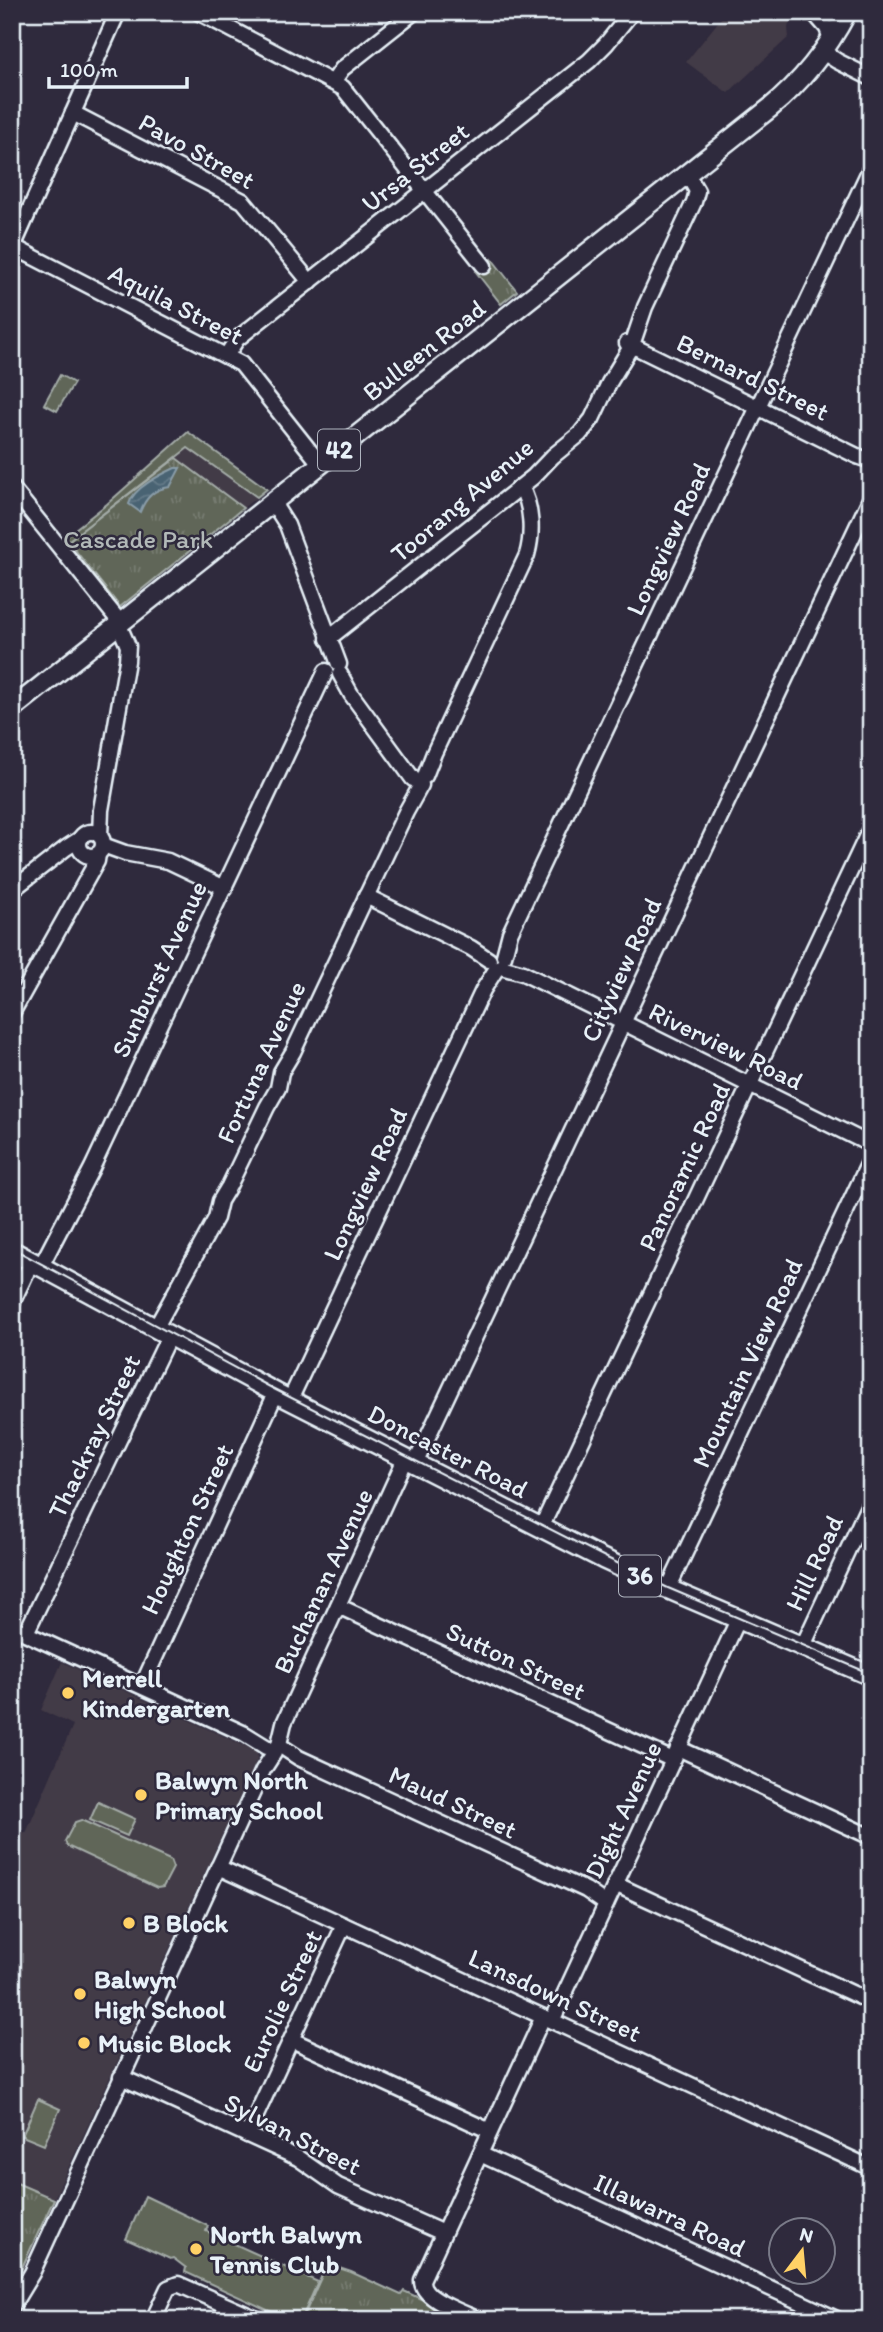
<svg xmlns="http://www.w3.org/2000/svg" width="883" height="2332" viewBox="0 0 883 2332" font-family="Itim,sans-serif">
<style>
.built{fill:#423a46}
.grass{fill:#606658;stroke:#a4aca8;stroke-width:2}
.park{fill:url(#park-tufts);stroke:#a4aca8;stroke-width:2}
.water{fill:url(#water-waves);stroke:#899ca8;stroke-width:2}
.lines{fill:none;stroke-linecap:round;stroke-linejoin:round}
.minor-casing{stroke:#e8f1f8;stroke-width:19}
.major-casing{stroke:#e8f1f8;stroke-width:23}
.minor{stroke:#2f2a3d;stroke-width:14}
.major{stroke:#2f2a3d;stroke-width:18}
.tram{stroke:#e8f1f8;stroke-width:2}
.poi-dot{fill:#ffd166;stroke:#2f2a3d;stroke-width:2.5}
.labels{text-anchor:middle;stroke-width:5;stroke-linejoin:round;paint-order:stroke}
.shield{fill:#2f2a3d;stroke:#b0b5c0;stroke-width:2}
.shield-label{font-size:24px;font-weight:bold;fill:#e8f1f8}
.street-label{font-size:26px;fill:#e8f1f8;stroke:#2f2a3d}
.park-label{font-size:26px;fill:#b2b9b8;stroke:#2f2a3d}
.poi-label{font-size:26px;font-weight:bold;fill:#e8f1f8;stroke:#2f2a3d;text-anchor:start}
</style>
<defs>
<pattern id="park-tufts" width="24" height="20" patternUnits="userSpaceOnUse" patternTransform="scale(1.75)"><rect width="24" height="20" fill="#606658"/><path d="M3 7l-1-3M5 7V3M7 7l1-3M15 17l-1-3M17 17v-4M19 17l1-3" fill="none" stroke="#777c71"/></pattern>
<pattern id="water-waves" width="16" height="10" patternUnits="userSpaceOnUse" patternTransform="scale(1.75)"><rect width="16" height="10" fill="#4a6373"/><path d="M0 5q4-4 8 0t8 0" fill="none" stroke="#647a88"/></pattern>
</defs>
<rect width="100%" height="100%" fill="#2f2a3d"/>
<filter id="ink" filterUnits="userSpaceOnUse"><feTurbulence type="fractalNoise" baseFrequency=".0143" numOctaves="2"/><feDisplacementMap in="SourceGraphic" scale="14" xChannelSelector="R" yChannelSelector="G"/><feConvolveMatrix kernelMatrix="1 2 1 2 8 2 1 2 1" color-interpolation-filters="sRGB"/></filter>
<g filter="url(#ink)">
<!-- built -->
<g class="built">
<path d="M726,12L792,13L788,28L789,37L728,93L686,62Z"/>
<path d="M188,448L257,497L243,508L176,458Z"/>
<path d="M62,1662L256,1751L258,1757L54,2199L12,2181V1827L26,1833L73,1725L41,1710Z"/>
</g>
<!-- grass -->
<g class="grass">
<path d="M60,375L74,383L57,411L44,404Z"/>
<path d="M188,432L267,489L257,497L188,448L68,541L65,537L107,504Z"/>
<path d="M98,1802L135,1819L127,1836L90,1820Z"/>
<path d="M81,1820L170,1860L173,1868L163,1887L157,1888L67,1846L65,1841L75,1822Z"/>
<path d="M38,2099L60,2109L44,2145L22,2136Z"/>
<path d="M145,2196L208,2226L206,2231L318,2282L301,2320H289L185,2272L186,2268L173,2258L170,2259L126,2239Z"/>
</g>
<!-- park -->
<g class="park">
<path d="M492,259L517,291L501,304L476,272Z"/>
<path d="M176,458L243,508L120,607L68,541Z"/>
<path d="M12,2181L54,2199L12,2289Z"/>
<path d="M327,2264L351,2272L401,2295L404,2291L451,2313L445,2317L451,2320H302Z"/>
</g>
<!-- water -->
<path class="water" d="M175,468H180L170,487C154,489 146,497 140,512L129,504C133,488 160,475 175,468Z"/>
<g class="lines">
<!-- minor casing -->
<g class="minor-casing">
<g id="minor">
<path d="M198,12L343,88L484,266"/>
<path d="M813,12L827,28L831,39"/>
<path d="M823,52L837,61L871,78"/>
<path d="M333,82L342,69L414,12"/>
<path d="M73,113L243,201L310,282"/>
<path d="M12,246L241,364L321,465"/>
<path d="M13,247L118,12"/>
<path d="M627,343L857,456L871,461"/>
<path d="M226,356L237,339L589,61L606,44L632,12"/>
<path d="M12,488L115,616L128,646L127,661L101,810L100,836"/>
<path d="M273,503L287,525L339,664"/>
<path d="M328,639L533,477L553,456L580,434L592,419L609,383L632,345L645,307L694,202L697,191L687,174"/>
<path d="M340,674L351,694L413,779"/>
<path d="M425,776L434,753L527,555C533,534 532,506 521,487"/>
<circle cx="91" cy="844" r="12"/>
<path d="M103,845L125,853L168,861L225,888"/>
<path d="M12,890L66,848L80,839"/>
<path d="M366,896L471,948L489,960"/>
<path d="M504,956L510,933L871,167"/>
<path d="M501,967L523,973L871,1145"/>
<path d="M12,1013L97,861L98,854"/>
<path d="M41,1266L92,1168L326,671"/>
<path d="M12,1303L32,1261"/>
<path d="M155,1329L216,1218L220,1201L229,1186L267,1107L278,1088L281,1072L293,1052L406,812L421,785"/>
<path d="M290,1400L483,990L497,968"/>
<path d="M415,1464L871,497"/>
<path d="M541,1528L871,827"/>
<path d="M668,1589L871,1158"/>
<path d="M338,1606L673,1760"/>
<path d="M12,1627L245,1734L266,1747"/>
<path d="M26,1633L169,1336"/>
<path d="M802,1648L871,1500"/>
<path d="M142,1686L276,1393"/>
<path d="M279,1744L284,1723L405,1459"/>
<path d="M279,1745L299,1758L586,1890L606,1904"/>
<path d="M678,1748L871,1837"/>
<path d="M218,1867L871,2168"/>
<path d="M615,1884L871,2002"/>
<path d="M552,2021L738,1620"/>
<path d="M292,2040L490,2131"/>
<path d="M121,2077L298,2158L338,2186L443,2233"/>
<path d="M247,2135L344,1925"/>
<path d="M480,2154L839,2320"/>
<path d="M12,2306L32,2273L263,1770L274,1753"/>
<path d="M153,2320L168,2288L178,2284L259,2320"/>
<path d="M479,2320C463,2312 421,2300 422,2280L543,2017"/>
</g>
</g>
<!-- major casing -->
<g class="major-casing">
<g id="major">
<path d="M12,709L770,108C803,81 827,50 847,12"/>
<path d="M12,1251L276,1393L603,1559L668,1589L871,1676"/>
</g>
</g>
<!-- minor -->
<use href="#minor" class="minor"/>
<!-- major -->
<use href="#major" class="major"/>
<!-- tram -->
<path class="tram" d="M12,1248L272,1388L605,1557L668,1588L871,1674"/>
</g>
</g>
<!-- markers -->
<g class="poi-dot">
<circle cx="68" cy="1693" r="7"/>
<circle cx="141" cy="1795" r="7"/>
<circle cx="129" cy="1923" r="7"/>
<circle cx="80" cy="1994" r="7"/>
<circle cx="84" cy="2043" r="7"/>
<circle cx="196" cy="2249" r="7"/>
</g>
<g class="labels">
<!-- shield labels -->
<g class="shield">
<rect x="318" y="429.5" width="42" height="41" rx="5"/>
<rect x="619" y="1555.5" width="42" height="41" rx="5"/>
</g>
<g class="shield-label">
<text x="339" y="458">42</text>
<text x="640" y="1584">36</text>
</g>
<!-- street labels -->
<g class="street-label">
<text transform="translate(197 151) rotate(29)" y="9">Pavo Street</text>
<text transform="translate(415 167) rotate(-38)" y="9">Ursa Street</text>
<text transform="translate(176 304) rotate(27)" y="9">Aquila Street</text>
<text transform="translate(424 350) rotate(-38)" y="9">Bulleen Road</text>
<text transform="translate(753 377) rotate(26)" y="9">Bernard Street</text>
<text transform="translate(462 500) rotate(-40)" y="9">Toorang Avenue</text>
<text transform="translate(668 539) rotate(-65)" y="9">Longview Road</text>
<text transform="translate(159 969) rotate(-65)" y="9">Sunburst Avenue</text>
<text transform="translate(621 970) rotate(-65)" y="9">Cityview Road</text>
<text transform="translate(726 1046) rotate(26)" y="9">Riverview Road</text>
<text transform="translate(261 1062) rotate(-65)" y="9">Fortuna Avenue</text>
<text transform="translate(684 1167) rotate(-65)" y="9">Panoramic Road</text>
<text transform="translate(365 1184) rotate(-65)" y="9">Longview Road</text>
<text transform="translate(747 1363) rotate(-65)" y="9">Mountain View Road</text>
<text transform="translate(94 1436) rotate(-64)" y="9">Thackray Street</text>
<text transform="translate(448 1451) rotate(27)" y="9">Doncaster Road</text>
<text transform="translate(187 1529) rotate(-65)" y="9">Houghton Street</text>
<text transform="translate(814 1563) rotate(-65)" y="9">Hill Road</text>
<text transform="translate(323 1581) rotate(-65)" y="9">Buchanan Avenue</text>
<text transform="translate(516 1661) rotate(25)" y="9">Sutton Street</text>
<text transform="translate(453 1802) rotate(25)" y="9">Maud Street</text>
<text transform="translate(623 1810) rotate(-65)" y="9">Dight Avenue</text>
<text transform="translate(555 1995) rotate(25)" y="9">Lansdown Street</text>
<text transform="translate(282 2001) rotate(-65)" y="9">Eurolie Street</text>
<text transform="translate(293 2134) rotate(27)" y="9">Sylvan Street</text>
<text transform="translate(670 2215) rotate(25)" y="9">Illawarra Road</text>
</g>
<!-- park labels -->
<g class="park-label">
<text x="138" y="548">Cascade Park</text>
</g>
<!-- poi labels -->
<g class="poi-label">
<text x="82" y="1687">Merrell<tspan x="82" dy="30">Kindergarten</tspan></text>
<text x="155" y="1789">Balwyn North<tspan x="155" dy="30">Primary School</tspan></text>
<text x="143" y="1932">B Block</text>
<text x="94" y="1988">Balwyn<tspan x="94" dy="30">High School</tspan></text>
<text x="98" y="2052">Music Block</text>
<text x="210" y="2243">North Balwyn<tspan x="210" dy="30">Tennis Club</tspan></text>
</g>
</g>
<!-- margin -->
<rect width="883" height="2332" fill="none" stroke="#2f2a3d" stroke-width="42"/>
<rect x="21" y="21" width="841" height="2290" fill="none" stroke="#e8f1f8" stroke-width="2.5" filter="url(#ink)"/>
<!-- north arrow -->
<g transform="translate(802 2251) rotate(16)"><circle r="33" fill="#2f2a3d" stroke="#797a88" stroke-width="2"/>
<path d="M0-5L12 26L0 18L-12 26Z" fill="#ffd166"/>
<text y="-10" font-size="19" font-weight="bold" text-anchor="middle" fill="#e8f1f8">N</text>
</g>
<!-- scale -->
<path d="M49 77v10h138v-10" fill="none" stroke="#e8f1f8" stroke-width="3.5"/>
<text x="60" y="77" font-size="21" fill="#e8f1f8" stroke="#2f2a3d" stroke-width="5" paint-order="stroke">100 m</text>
</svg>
